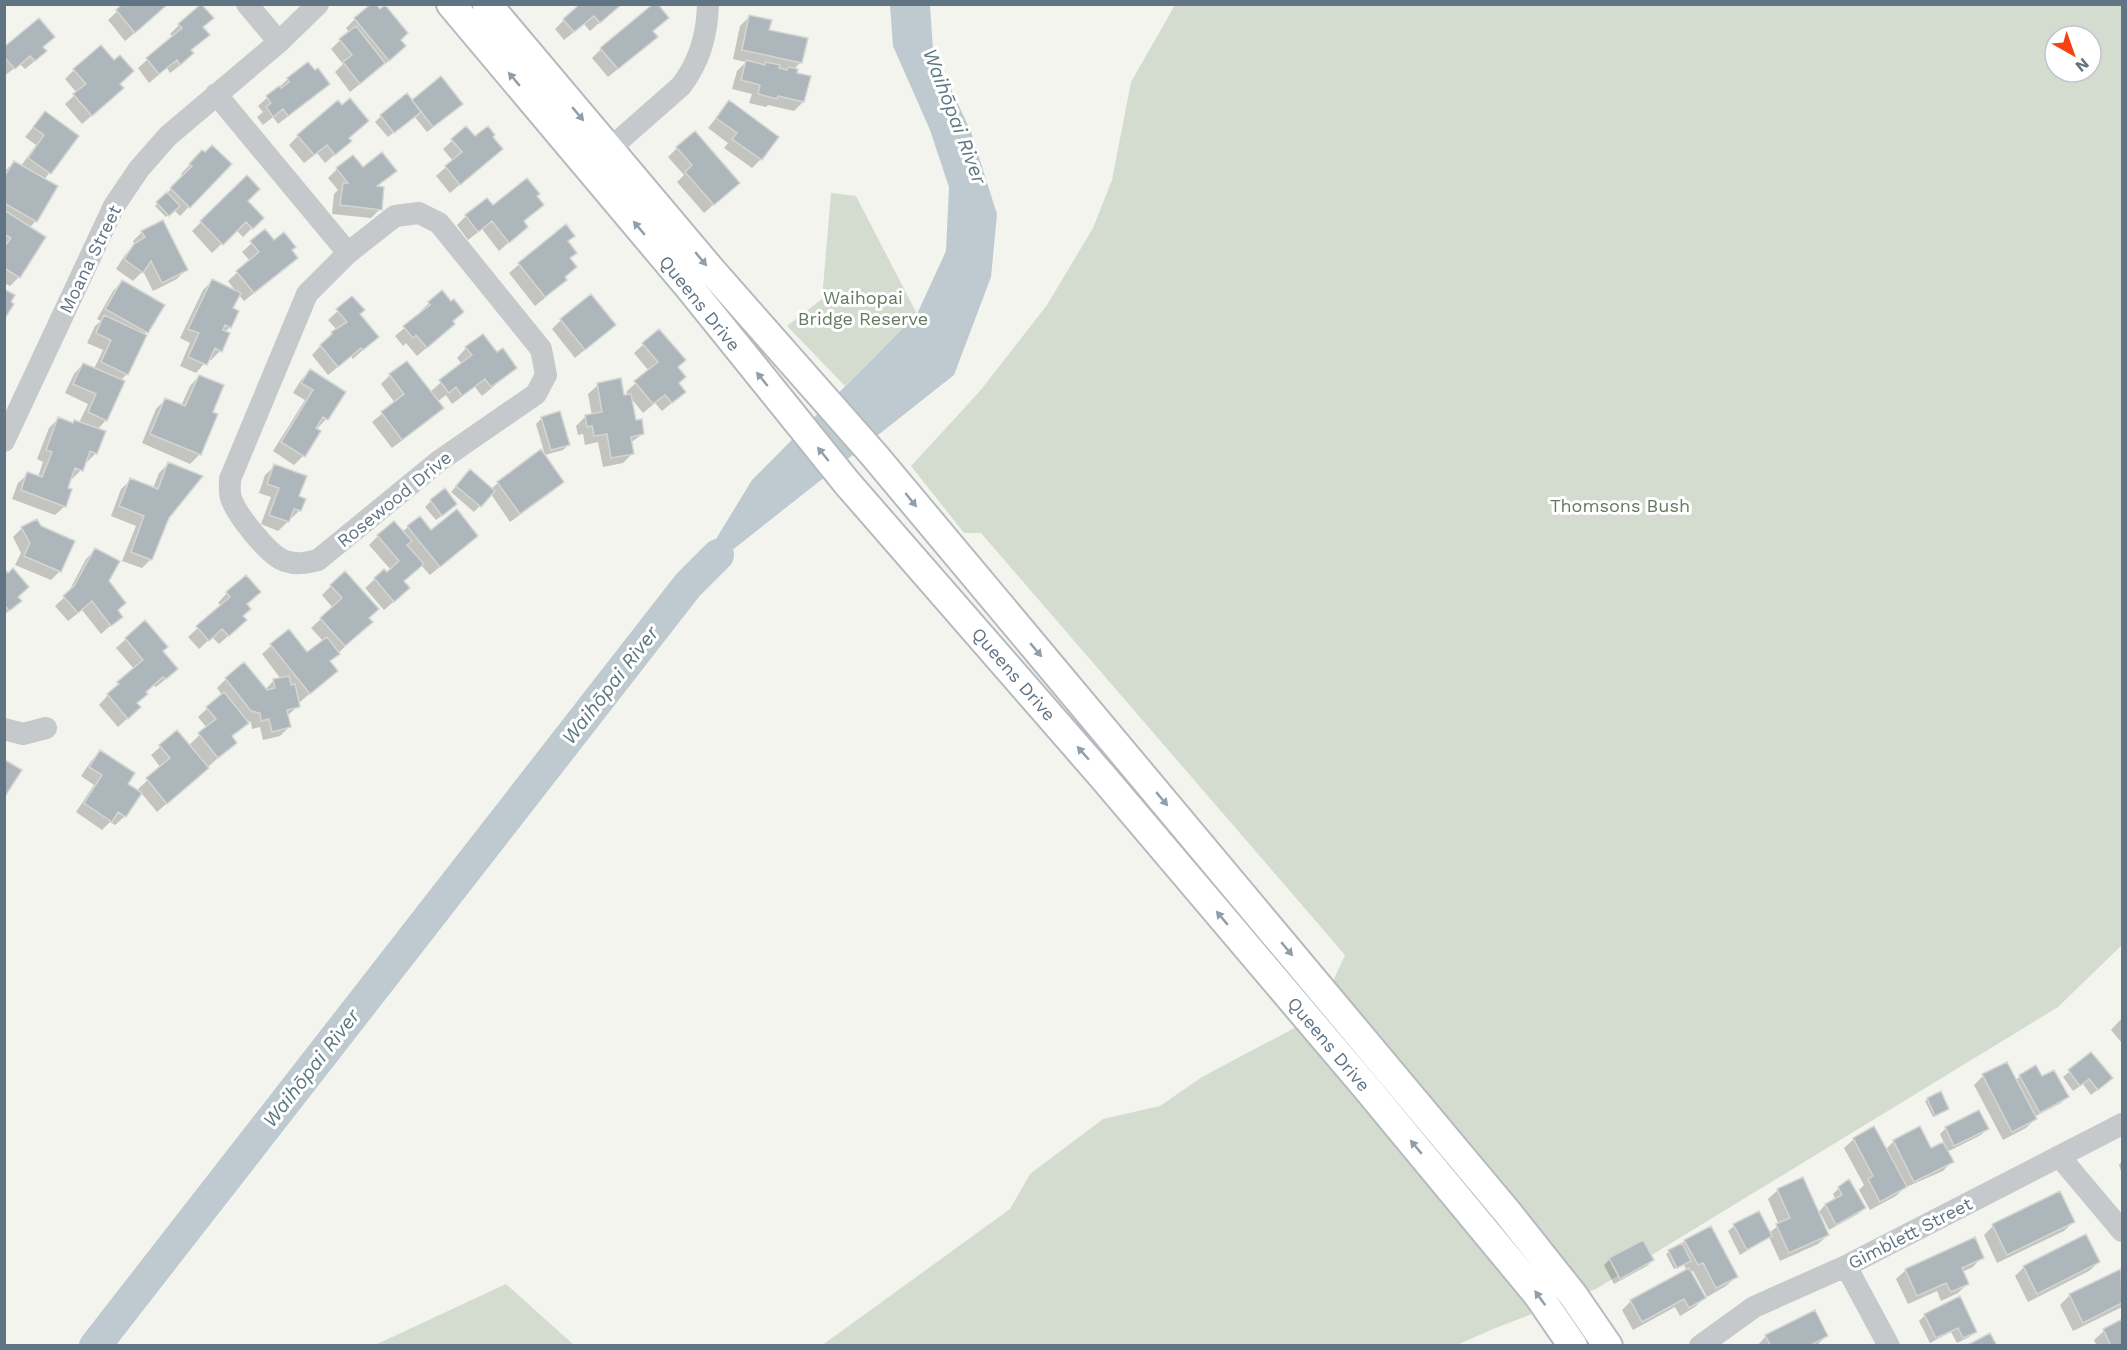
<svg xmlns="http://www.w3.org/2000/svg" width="2127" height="1350" font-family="'Work Sans',sans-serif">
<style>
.green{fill:#d4dcd0;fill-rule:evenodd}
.water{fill:#becacf}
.shadow{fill:#0003}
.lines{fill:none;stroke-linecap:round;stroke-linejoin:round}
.river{stroke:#becacf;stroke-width:32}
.building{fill:#adb6bb;stroke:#d5d5d2;stroke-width:1.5}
.major-casing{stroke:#b6babe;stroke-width:32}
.minor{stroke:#c6c9cc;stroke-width:22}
.major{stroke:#fff;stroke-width:28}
.oneway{fill:#909ea9}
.labels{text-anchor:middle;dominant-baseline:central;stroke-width:6;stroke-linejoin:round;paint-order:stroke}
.street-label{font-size:18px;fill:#607484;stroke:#fff}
.park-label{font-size:18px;fill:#657a5f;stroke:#fff}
.water-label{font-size:20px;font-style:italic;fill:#5b7782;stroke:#fff}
</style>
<rect width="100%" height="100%" fill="#f4f4ef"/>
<path class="green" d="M1175,5h947v940l-64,62 -462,282 -103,40 -36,16 -636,1 189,-137 20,-35 73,-55 57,-13 42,-29 115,-61 28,-61 -364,-422h-17l-53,-67 69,-75 67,-86 46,-77 19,-48 19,-98zM2055,36h36v36h-36z
M831,193l25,3 61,118 -72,72 -58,-60 35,-27z
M506,1284l68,61h-199z"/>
<path class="water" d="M890,5h40l3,45 38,82 26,82 -6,63 -37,98 -266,210 64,-105 165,-166 29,-63 3,-64 -19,-57 -37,-84z"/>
<path class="shadow" d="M125,4h43l-43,37 -17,-21z
M621,4l-31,27 -6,-7 -20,16 -9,-11 9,-9z
M750,16l51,46 -8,8 10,32 -9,9 -26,-6 -2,2 -17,-4 3,-9 -20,-5 5,-18 9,-9 -13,-3 7,-33z
M355,19l44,21 -4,16 -45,36 -15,-20 8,-8 -12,-15 18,-17 -3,-4z
M179,25l23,3 6,7 -18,16 2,2 -9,10 -13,10 -3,-5 -18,15 -11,-15 35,-31 -3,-3z
M652,32l-6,14 -38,31 -16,-19 9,-9z
M42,47l-6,13 -11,9 -5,-5 -16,12v-27z
M74,70l45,14 -6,13 -31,27 -17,-20 12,-11 -12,-14z
M288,79l31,14 -41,31 -5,-7 -10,8 -6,-8 6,-5 -5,-6z
M411,102l44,8 -28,22 -13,-16 -26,21 -13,-15 6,-6z
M729,102l32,57 -9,9 -28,-20 4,-5 -20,-15z
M45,113l32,23 -33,44 -8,41 -7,7 -10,49 -9,9 -6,-3v-111l10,-10 7,4 15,-21 -11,-8z
M466,128l9,10 16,-1 10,12 -51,44 -14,-17 17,-15 -10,-12z
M298,136l50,3 -8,11 -15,13 -8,-10 -13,10 -15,-18z
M677,148l51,44 -24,21 -27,-31 7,-7 -16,-18z
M202,152l28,12 -50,52 -6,-6 -8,7 -11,-11 28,-30 -2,-2z
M337,169l58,2 -20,17 5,21 -9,9 -39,-4 2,-20 4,-4 -10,-12z
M247,177l-1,24 16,17 -19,19 -7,-7 -24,23 -20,-22z
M536,196l6,9 -19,17 3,5 -27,24 -17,-22 -14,11 -11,-15 9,-9z
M565,226l8,10 -6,6 2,17 6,8 -19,22 -21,17 -26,-33z
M265,231l9,11 13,25 -43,34 -6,-7 -7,15 -1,18 -5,5 -5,19 -9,9 -3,-1 -12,14 -16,-7 10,-23 -10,-5 23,-48 9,-9 25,12 -9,-12 22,-20 -8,-9z
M142,232l44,37 -9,10 -24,12 -10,-20 -10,10 -17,-12 9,-14 10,-10 -2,-4z
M122,282l40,23 -18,30 -17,39 -7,7 -14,39 -9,10 -1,23 -9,9h-3l-3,8 -9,9h-2l-4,10 -1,17 -10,9 -43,-16 6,-16 10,-9 10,3 5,-15 -6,-3 12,-31 9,-9 14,5 2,-3 5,2 9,-19 -23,-11 9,-19 9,-10 11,5 9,-19 -16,-7 8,-17 6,-5 -4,-2 16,-28z
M352,298l6,17 19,22 -24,22 -2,-3 -23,19 -16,-20 24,-26 -8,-9z
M429,303l33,9 -18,21 -27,23 -11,-13 -3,3 -8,-10 26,-22 -1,-2z
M561,320l53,5 -39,33 -23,-29z
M644,344l32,24 1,15 -3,18 -12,10 -7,-8 -12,10 -13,-16 5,24 8,13 -13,9 2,11 -9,9 -20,4 -5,-25 -13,3 -2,-11 -5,1 -2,-9 9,-9 7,-1 -4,-22 10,-9 25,12 6,-1 -3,-4 23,-21 -15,-18z
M466,348l31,7 19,13 -34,28 -7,-9 -23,17 -6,-9 -9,7 5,6 -9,9 -41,31 -20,-26 23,-19 -14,-19 9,-9 40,17 32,-28 -5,-6z
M310,371l34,21 -18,27 -10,11 -13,26 -9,9 -21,-14 32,-51 -12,-7 8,-13z
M199,376l12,36 5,3 -16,39 -10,10 -48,-21 14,-34 9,-9 16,6 9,-20z
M542,418l27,26 -6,6 -18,5 -9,-31z
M168,464l-1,53 -16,42 -9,9 -20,-7 14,-35 -25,-10 10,-27 10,-9 22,8 6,-15z
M275,466l22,31 3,13 -22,21 -17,-7 10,-27 -12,-4 6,-18z
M464,477l27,12 7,-6 64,-1 -9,9 -43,31 -19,-28 -17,18 -23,-20z
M431,501l19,9 -14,10 -11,-13z
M408,527l23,5 45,4 -46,39 -9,-10 -18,17 -4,15 -15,13 -19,-22 19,-17 3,3 4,-4 -22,-25 9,-9 24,-4z
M22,528l38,43 -9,9 -36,-15 6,-12 -8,-16z
M95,550l22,61 4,5 -20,18 -19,-24 -14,11 -13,-15 12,-11 19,-36z
M4,571l16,30 -16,14z
M331,586l37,32 -7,13 -32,31 7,9 -36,31 -4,-5 2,9 -11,10 2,11 -9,9 -17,4 -3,-13 -8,2 -1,-7 -6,-2 2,3 -16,14 4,6 -78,69 -19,-23 23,-21 -10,-13 26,-23 11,14 19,-18 -9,-11 24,-22 -5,-7 9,-9 39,11 9,-10 7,-1 -19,-25 26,-23 19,24 16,-14 -12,-13 22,-20 -11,-13z
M227,593l18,12 -9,24 -17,15 -7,-7 -13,12 -11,-12 34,-31 -4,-3z
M145,622l16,30 6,26 -11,9 -3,-2 -9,7 -14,24 -12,11 -19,-22 11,-12 -1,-1 25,-23 -18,-21z
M100,752l26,32 -1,32 -10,9 -5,-3 -8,8 -26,-18 18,-27 -13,-9 10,-15z
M2122,1018v25l-11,-13z
M2091,1054l14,30 -14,11 -8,-11 -10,7 -10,-14z
M1983,1076l32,5 5,-5 21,2 26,19 -6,6 -27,14 1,2 -9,9 -23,12 -29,-55z
M1928,1099l17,12 -12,6 -8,-16z
M1946,1128l41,1 -6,6 -34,17 5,9 -9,10 -39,17 -8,8 -26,14 -11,-20 5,-5 -20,-37 10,-9 31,11 9,-9 36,9 14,-7 -4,-9z
M2122,1161v13l-3,-9z
M1803,1179l15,34 7,-8 11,-5 -3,-6 6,-6 25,20 -6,6 -29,16 -8,-16 -2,1 9,20 -10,9 -38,17 -11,-24 -29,18 -12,-24 6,-5 35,7 10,-8 -11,-26 10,-9z
M2073,1222l-9,9 -67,32 -13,-28 9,-9z
M1685,1241l51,36 -10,9 -19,11 -14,-26 -3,1 14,26 -9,9 -15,9 -5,-9 -42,23 -11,-20 9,-9 56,-30 -3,-6 -10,4 -8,-15z
M1982,1257l-9,10 -11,5 5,12 -9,9 -17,8 -4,-10 -29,13 -12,-25 10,-9z
M1610,1259l43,1 -6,6 -33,18 -10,-19z
M2099,1262l-10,9 -61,31 -13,-26 9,-9z
M2120,1271l2,5v31l-49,24 -13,-26 10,-10z
M1925,1315l50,17 -6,5 -12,6 -6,-11 -21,11 -11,-22z
M2122,1321v25h-25l-3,-6 10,-9z
M1766,1336h60l-10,10h-59z"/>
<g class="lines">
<path class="river" d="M95,1346l593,-761 30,-30"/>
</g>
<path class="building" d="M122,4h46l-33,29 -19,-23z
M201,4l13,14 -11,9 7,8 -19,15 3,3 -14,12 -3,-5 -18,14 -13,-16 36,-30 -4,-4z
M371,4h5l4,5 5,-4 23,28 -7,7 5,6 -17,15 -35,-43z
M580,4h42l-22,19 -6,-7 -20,16 -11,-13z
M653,4h5l11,14 -16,13 5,6 -40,32 -18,-21z
M749,15l23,5 -3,10 39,8 -6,25 -60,-13z
M39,18l16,19 -12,10 4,4 -12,10 -5,-5 -15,13 -11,-12v-10z
M356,26l29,37 -25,21 -17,-22 9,-7 -13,-16z
M101,45l13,15 6,-5 14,16 -14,13 4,4 -32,28 -19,-22 13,-10 -13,-15z
M746,60l19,5 1,-3 14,3 -1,3 8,2 1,-3 10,2 -1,4 14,3 -7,26 -26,-6 -1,3 -19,-5 2,-9 -19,-5z
M308,62l7,8 3,-2 12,16 -42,32 -5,-7 -10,8 -7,-10 5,-4 -5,-7 13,-10 2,2 8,-6 -2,-4z
M441,76l22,28 -30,23 -21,-27z
M407,93l14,19 -27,21 -14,-18z
M350,98l19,23 -20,17 3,3 -17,14 -8,-10 -13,10 -17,-20 41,-35 4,5z
M729,100l50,37 -17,23 -30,-21 5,-6 -21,-15z
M45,111l34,25 -28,38 -23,-16 16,-23 -11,-8z
M466,126l9,10 13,-10 7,9 -2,2 10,12 -43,36 -15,-19 17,-14 -11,-13z
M695,131l45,52 -26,22 -29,-33 7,-7 -16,-18z
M212,145l20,19 -42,44 -20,-20 22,-22 -3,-2 13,-14 3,2z
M382,152l15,19 -20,15 7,1 -2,23 -42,-5 3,-22h5l-12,-15 17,-13 10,12z
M14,161l44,25 -21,36 -33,-19v-26z
M247,175l13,14 -12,12 16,17 -11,11 -7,-7 -23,23 -23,-24z
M527,178l13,16 -3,2 7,9 -20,16 4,6 -19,16 -17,-22 -14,11 -13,-17 22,-17 6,7z
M167,192l13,14 -11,10 -13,-14z
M4,210l42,27 -26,41 -16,-10v-21l7,-9 -7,-4z
M163,220l25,50 -26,13 -11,-22 -8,12 -19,-14 10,-15 11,-7 -4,-6z
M566,224l9,12 -7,5 9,12 -7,5 7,9 -12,10 2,3 -22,17 -27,-34z
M265,229l9,11 10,-8 12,15 -4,3 6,8 -44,35 -18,-22 23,-19 -9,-11z
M212,279l29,14 -8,15 6,3 -8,17 -6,-3 -2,5 7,3 -8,19 -7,-4 -8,17 -19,-8 11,-24 -11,-4z
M122,280l43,25 -17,28 -43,-24z
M4,289l11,6 -4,7 3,2 -10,16z
M442,290l9,11 3,-2 10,13 -11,9 2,3 -28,24 -11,-13 -3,3 -10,-12 27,-21 -2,-3z
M591,294l25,31 -31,25 -25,-31z
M352,296l13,14 -5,4 19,23 -16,13 -2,-2 -23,19 -18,-22 12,-11 -1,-2 16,-10 -11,-13z
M104,315l43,20 -19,40 -27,-13 10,-22 -15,-7z
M659,329l27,31 -8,7 8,10 -7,6 7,9 -14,11 -7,-8 -12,9 -19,-23 24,-19 -16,-19z
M483,334l14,18 6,-4 14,20 -26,19 -6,-8 -23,17 -6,-9 -7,6 -10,-13 33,-25 -7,-8z
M407,361l37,47 -42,32 -21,-28 23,-18 -15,-20z
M83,363l42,18 -18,40 -19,-9 8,-18 -23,-10z
M310,369l36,23 -18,28 -5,-3 -7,11 5,3 -16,26 -24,-15 32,-52 -12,-7z
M199,375l25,10 -11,27 5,2 -17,41 -51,-21 15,-36 20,8z
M621,378l3,17 7,-1 5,26 6,-1 2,15 -13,3 3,17 -23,4 -4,-24 -13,2 -2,-10 -5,1 -2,-12 17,-3 -5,-29z
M560,411l10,34 -19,5 -10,-33z
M58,417l15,6 1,-3 32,11 -9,23 -7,-3 -7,20 -8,-3 -7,20 4,1 -6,18 -45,-17 6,-18 15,5 10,-25 -6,-2z
M541,449l23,33 -44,32 -23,-32z
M168,462l35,14 -34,42 -17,42 -21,-8 13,-36 -25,-10 11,-28 28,11z
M274,464l33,12 -8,20 7,3 -5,12 -7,-2 -5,13 -20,-7 10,-27 -12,-4z
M470,469l25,22 -14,16 -25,-21z
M445,488l12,16 -15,12 -12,-16z
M457,509l21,27 -38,31 -33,-41 13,-10 11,14z
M37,519l4,7 34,15 -14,31 -37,-16 6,-13 -9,-16z
M394,521l18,20 -5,4 17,19 -20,17 6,7 -16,14 -20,-24 10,-9 3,3 12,-11 -22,-26z
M95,548l25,13 -11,20 17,22 -8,7 5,7 -12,9 -19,-25 -14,12 -15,-17 11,-10z
M13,568l16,19 -11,10 4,4 -13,10 -3,-4 -2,2v-40l4,4z
M345,571l34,38 -10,9 4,4 -28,24 -25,-28 22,-20 -12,-13z
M246,575l15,17 -14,12 4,5 -8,7 4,4 -18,16 -7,-7 -13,12 -13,-15 34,-29 -4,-5z
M145,620l23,27 -5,4 15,18 -12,10 -3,-2 -17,15 2,2 -11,9 4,4 -13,12 -21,-25 12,-10 -2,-2 26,-22 -18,-22z
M289,629l18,23 20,-15 13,17 -10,7 8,10 -28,23 -40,-50z
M244,662l23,28 8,-2 -2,-9 16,-3 2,9 4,-1 5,23 -13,3 4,17 -19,5 -3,-13 -8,2 -1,-8 -9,-2 -26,-33z
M224,692l25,31 -17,13 5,7 -19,15 -20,-25 18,-14 -10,-12z
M177,730l32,38 -42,36 -21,-26 24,-20 -11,-13z
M100,750l35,23 -7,11 14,9 -16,24 -8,-5 -6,10 -28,-19 18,-28 -13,-8z
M5,760l17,10 -18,28v-37z
M2091,1052l22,26 -15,12 -9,-11 -9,7 -12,-16z
M2007,1062l30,57 -25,13 -30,-58z
M2036,1065l6,11 12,-6 15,27 -29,16 -21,-38z
M1941,1091l8,18 -14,7 -8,-18z
M1979,1110l10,19 -35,17 -9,-19z
M1874,1126l33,61 -27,15 -12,-23 5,-3 -20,-38z
M1920,1126l11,22 12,-6 11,20 -40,20 -21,-42z
M1803,1177l26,58 -40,18 -13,-29 14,-6 -13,-29z
M1849,1179l17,29 -30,17 -11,-21 17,-9 -4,-8z
M2060,1191l15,31 -68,33 -15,-31z
M1759,1211l13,25 -25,14 -14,-26z
M1711,1226l27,51 -22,11 -13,-25 -5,2 -14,-25z
M2086,1234l14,28 -63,32 -14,-28z
M1975,1237l9,21 -22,10 7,16 -18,8 -5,-9 -29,13 -12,-27z
M1643,1240l11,20 -34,19 -11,-21z
M1682,1243l9,18 -14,7 -9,-18z
M1689,1268l17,30 -17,10 -5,-9 -42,23 -12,-22z
M2121,1269l1,34 -39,20 -14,-29z
M1960,1296l17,36 -14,6 -5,-10 -22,10 -12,-24z
M1815,1310l13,26 -19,10h-38l-6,-11z
M2122,1319v27h-11l-8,-17z
M1990,1333l7,13h-31z"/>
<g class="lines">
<g class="major-casing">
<path id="major" d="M451,4l238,283 158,196 256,294 262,309 173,209 35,51
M487,4l224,266 163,185 634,758 65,82 35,51"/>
</g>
<path class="minor" d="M247,4l32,38
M216,94l132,159
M597,160l84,-74c19,-25 26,-51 27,-82
M419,213l20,10 102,126 5,26 -10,19 -97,67 -121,99c-12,3 -21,5 -33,1 -16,-5 -49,-47 -54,-63 -2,-6 -1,-13 -1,-19l77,-185 41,-41 47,-37z
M4,441l110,-235 25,-37 29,-33 111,-94 39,-38
M4,729l19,5 23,-6
M2059,1156l63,75
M1846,1266l43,80
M1700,1346l54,-39 92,-41 276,-142"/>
<use href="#major" class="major"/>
</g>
<defs><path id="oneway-solid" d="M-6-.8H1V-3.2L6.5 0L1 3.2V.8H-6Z" transform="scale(1.5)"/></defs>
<g class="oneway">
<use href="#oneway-solid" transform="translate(514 79) rotate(-130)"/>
<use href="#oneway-solid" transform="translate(578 114) rotate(50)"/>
<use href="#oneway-solid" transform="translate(639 228) rotate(-130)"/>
<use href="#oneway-solid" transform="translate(701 259) rotate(50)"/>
<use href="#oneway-solid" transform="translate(762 379) rotate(-129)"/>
<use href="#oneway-solid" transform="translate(823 454) rotate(-129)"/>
<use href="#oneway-solid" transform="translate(911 500) rotate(51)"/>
<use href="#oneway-solid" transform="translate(1036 650) rotate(50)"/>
<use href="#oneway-solid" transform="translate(1083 753) rotate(-131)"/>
<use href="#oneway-solid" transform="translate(1162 799) rotate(50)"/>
<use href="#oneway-solid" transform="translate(1222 918) rotate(-130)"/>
<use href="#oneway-solid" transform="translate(1287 949) rotate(50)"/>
<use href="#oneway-solid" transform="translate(1416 1147) rotate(-130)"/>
<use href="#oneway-solid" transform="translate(1540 1298) rotate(-126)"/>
</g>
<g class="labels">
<g class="street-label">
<text transform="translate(90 259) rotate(-64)">Moana Street</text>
<text transform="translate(700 303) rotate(51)">Queens Drive</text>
<text transform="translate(394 499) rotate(-39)">Rosewood Drive</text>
<text transform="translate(1014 674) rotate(49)">Queens Drive</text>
<text transform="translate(1329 1044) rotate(50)">Queens Drive</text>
<text transform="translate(1910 1233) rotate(-27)">Gimblett Street</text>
</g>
<g class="park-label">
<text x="863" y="297">Waihopai<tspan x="863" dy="21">Bridge Reserve</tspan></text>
<text x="1620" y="505">Thomsons Bush</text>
</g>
<g class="water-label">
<text transform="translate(955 116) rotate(69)">Waihōpai River</text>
<text transform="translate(610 685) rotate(-52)">Waihōpai River</text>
<text transform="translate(311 1068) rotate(-52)">Waihōpai River</text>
</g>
</g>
<rect width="2127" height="1350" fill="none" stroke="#607484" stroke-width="12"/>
<g transform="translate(2073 54) rotate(140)"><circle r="28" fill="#ffffff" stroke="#bfc7ce" stroke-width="1.5"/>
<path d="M0-4.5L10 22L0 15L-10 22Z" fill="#f5420e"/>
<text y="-9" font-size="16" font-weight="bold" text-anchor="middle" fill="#607484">N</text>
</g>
</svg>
